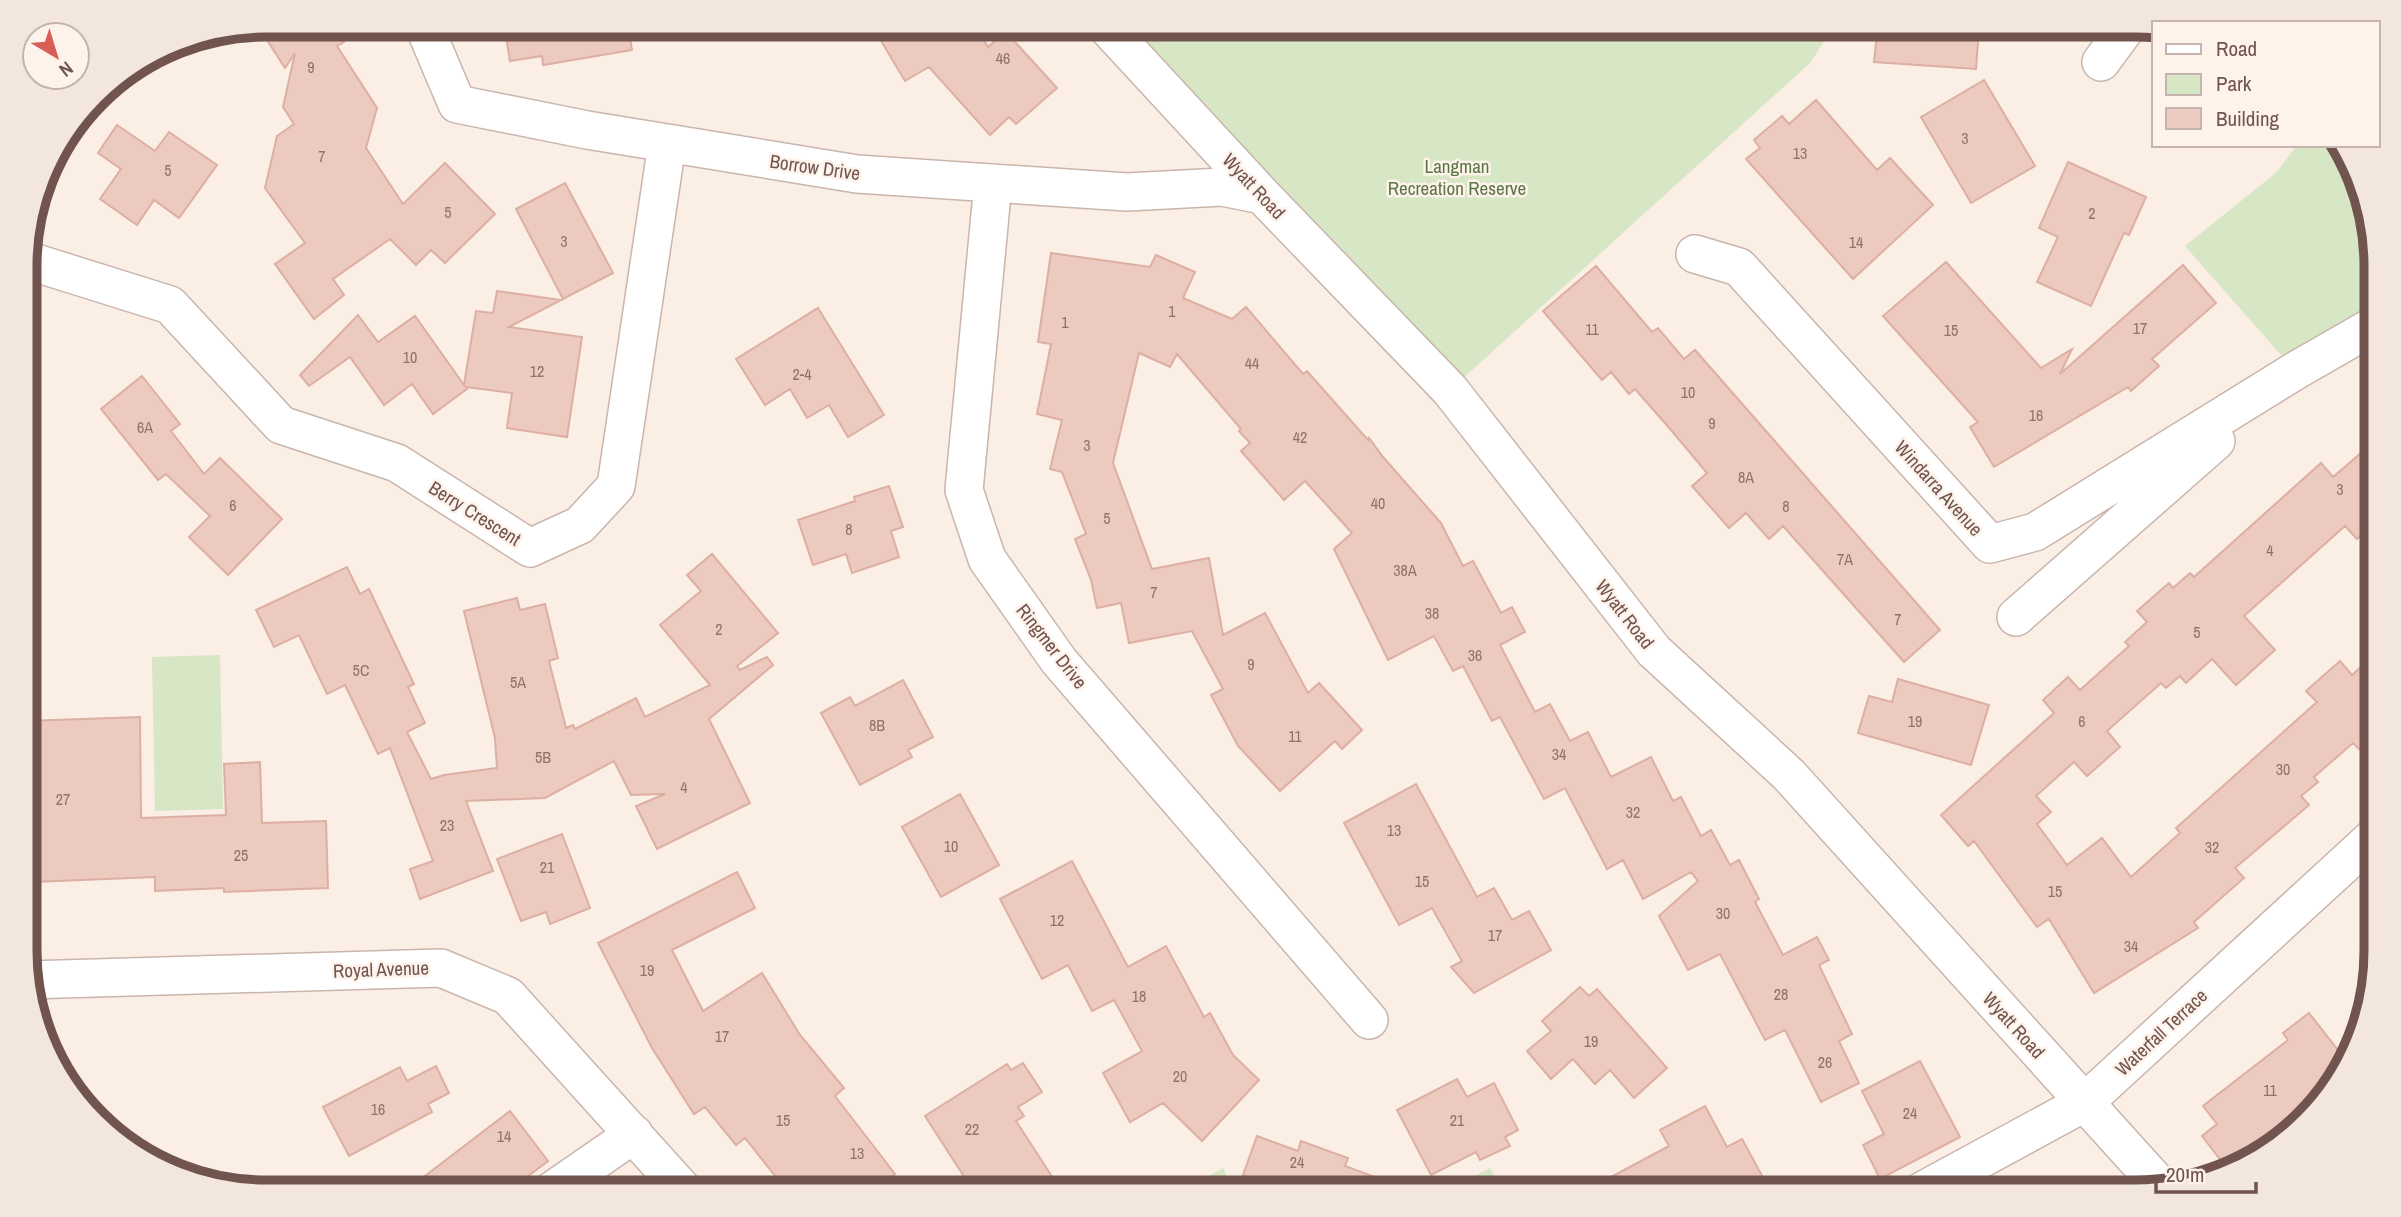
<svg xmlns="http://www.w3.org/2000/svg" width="2401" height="1217" font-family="'Archivo Narrow',sans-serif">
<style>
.green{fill:#d7e6c5}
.building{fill:#eccabf;stroke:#ddafa2;stroke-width:2}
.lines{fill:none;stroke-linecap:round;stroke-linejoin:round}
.minor-casing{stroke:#cab5ac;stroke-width:40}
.minor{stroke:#fff;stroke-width:37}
.labels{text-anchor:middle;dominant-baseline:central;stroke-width:5;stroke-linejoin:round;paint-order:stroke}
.number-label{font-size:16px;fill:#8f726a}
.park-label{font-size:19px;fill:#5b7546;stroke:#fdf3eb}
.street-label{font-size:19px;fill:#70544d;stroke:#fdf3eb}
.rim{fill:none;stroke:#70544d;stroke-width:9}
</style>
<rect width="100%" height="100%" fill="#faeee5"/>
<path class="green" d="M1104,25h730l-23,37 -361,328z
M2297,145h44l33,89 1,91 -80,46 -110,-125 92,-74z
M220,655l3,154 -68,2 -3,-154z
M1223,1168l12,24h-56z
M1490,1168l13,24h-58z"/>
<path class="building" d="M265,24h68l11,18 -7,4 40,62 -11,40 37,56 42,-41 50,51 -50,49 -14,-13 -15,15 -26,-26 -57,40 11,16 -30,24 -39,-55 30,-21 -40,-55 12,-52 17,-12 -11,-17 12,-54 -10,15 -27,-42z
M504,24h124l4,26 -89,15 -1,-9 -32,5z
M871,24h103l14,23 18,-15 51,56 -41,36 -7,-7 -19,18 -61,-68 -24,14z
M1878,24h59l42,4 -3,41 -102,-7z
M1984,80l51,86 -64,37 -50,-86z
M1816,100l61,70 13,-12 43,47 -80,74 -107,-120 14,-11 -6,-8 28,-24 7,8z
M117,125l38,26 14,-19 48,33 -38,53 -25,-18 -17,25 -37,-26 21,-30 -23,-16z
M2068,162l78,35 -17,38 -5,-2 -33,73 -54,-24 21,-45 -19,-9z
M565,183l48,90 -50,26 -47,-90z
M1051,253l99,14 6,-12 39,17 -12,26 49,21 14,-12 57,67 4,-3 61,69 1,-2 14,19 58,66 22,43 10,-5 28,52 11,-6 13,25 -25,13 35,67 15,-8 20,37 18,-9 23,45 40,-20 22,44 8,-4 20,39 10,-6 19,35 9,-5 20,39 -4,3 28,53 34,-18 12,23 -10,5 33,69 -13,7 20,42 -38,19 -36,-72 -20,10 -45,-86 -32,16 -29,-54 39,-35 -7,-9 -48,27 -20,-39 -16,9 -42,-81 -21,11 -44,-82 -8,4 -29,-55 -10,5 -19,-35 -46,24 -54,-111 18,-16 -47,-52 -21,19 -43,-49 9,-8 -11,-12 2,-2 -64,-75 -7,13 -31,-14 -26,110 39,106 57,-11 14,77 42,-22 43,80 11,-10 43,47 -20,19 -7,-8 -55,50 -42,-45 -27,-51 12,-6 -31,-58 -63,12 -8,-40 -24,5 -6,-28 -16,-41 11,-5 -24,-62 -12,-3 12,-49 -25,-6 14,-70 -13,-2z
M1946,262l95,106 31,-19 -12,25 123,-109 33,38 -64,56 7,7 -28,25 -3,-4 -134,80 -24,-40 8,-5 -95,-106z
M1596,266l56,66 6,-4 26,31 11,-9 245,280 -36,32 -121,-136 -14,13 -23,-26 -17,15 -37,-42 15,-13 -36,-43 -36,-41 -6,5 -18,-22 -9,8 -59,-69z
M497,291l64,9 -52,27 73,10 -15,100 -60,-9 5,-35 -46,-6 1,2 -34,25 -21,-30 -28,21 -34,-48 -41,29 -9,-11 58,-60 20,27 37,-26 49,69 12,-74 17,2z
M818,308l66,107 -36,22 -19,-32 -22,13 -17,-29 -25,16 -29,-46z
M142,376l38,48 -9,7 33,43 16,-16 62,61 -54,56 -39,-38 21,-21 -44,-42 -8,6 -57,-71z
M2375,441v81l-18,17 -12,-13 -101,90 31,34 -39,35 -24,-26 -26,24 -6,-7 -14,12 -5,-5 -54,48 13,16 -33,29 -13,-14 -38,34 15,16 -14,12 30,41 35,-27 29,39 49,-44 -4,-5 141,-126 -11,-11 34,-30 12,14 24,-21v84l-15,13 -8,-8 -39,34 4,5 -17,14 8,9 -74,63 9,10 -50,44 4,6 -104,65 -45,-74 -12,8 -63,-86 -6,5 -27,-31 113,-102 -11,-13 25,-23 12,13 49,-44 -4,-4 22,-20 -10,-11 32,-28 4,5 17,-15 4,4 127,-114 12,14z
M889,486l14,41 -12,4 8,26 -47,16 -6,-19 -33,11 -15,-45 57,-19 -1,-4z
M712,554l66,79 -41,33 3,4 27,-13 6,8 -64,54 41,84 -93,46 -21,-43 29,-12 -34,1 -17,-34 -69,37 -79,3 27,70 -73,28 -10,-30 23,-8 -43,-113 -12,6 -33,-69 -18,9 -28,-59 -25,12 -18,-37 91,-43 13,27 9,-5 45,95 -6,3 17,36 -18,9 24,47 13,-4 53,-7 -2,-30 -31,-127 53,-13 3,12 25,-6 13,54 -9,3 17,67 7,-3 2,4 61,-31 9,19 65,-32 -50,-60 41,-34 -14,-16z
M1898,679l91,26 -18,60 -113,-32 11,-37 23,6z
M903,680l30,57 -25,13 4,7 -52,28 -39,-72 29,-16 5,9z
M140,717l1,101 85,-3 -2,-51 36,-2 2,61 64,-2 2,67 -104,4v-4l-69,3v-14l-122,5 -4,-117h-3v-44z
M1416,784l61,113 17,-9 18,32 17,-9 22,39 -77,43 -23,-26 11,-6 -30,-53 -33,17 -55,-102z
M960,794l39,71 -58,32 -39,-70z
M562,834l28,74 -40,16 -4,-12 -25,9 -24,-62z
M1072,861l56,106 38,-21 38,71 6,-4 23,42 26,25 -57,61 -39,-38 -33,19 -27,-49 39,-22 -28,-51 -22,11 -24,-46 -26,14 -42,-80z
M737,872l18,36 -83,42 31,61 59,-38 38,62 44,53 -9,8 60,78 -23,18h-84l-43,-54 -9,7 -31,-38 -11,7 -42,-66 -54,-105z
M1580,987l9,9 8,-7 70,79 -33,30 -24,-28 -15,14 -22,-25 -22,20 -24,-28 24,-20 -9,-10z
M2309,1013l39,50 -61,69 -6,-7 -55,42 -24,-31 15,-12 -14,-18 85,-66 -5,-7z
M1920,1061l40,76 -80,42 -17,-34 21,-11 -22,-43z
M1023,1063l19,29 -24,15 6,9 -8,5 46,71h-88l-49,-76 82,-52 4,6z
M436,1066l13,27 -21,11 4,8 -83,44 -26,-49 77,-40 7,14z
M1457,1079l10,18 27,-14 24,47 -13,7 5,9 -30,14 -4,-8 -45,23 -34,-65z
M1705,1106l22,41 15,-8 29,53h-188l86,-46 -9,-16z
M510,1111l38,50 -41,31h-103z
M1257,1136l41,15 3,-10 47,17 -3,8 62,23 -1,3h-117l-46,-17z"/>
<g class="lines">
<g class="minor-casing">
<path id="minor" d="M423,24l34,80 130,26 270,44 270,18 95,-5 40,8
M1104,24l158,171 188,195 204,261 135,124 373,413
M2101,62l28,-38
M993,183l-29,307 23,69 72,102 310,359
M1695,254l44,13 251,277 45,-12 260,-161 80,-46
M36,263l134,42 111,120 116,38 133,85 50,-23 36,-39 51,-342
M2016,617l200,-176
M27,980l414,-12 67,28 177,196
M550,1192l84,-58
M1920,1192l164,-89 292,-268"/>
</g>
<use href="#minor" class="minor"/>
</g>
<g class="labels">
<g class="number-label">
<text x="1003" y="58">46</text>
<text x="311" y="67">9</text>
<text x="1965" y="138">3</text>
<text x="1800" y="153">13</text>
<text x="322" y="156">7</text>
<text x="168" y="170">5</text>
<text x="448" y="212">5</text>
<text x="2092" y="213">2</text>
<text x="564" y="241">3</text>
<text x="1856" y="242">14</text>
<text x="1172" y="311">1</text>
<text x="1065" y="322">1</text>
<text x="2140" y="328">17</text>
<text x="1592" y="329">11</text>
<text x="1951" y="330">15</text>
<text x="410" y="357">10</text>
<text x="1252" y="363">44</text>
<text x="537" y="371">12</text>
<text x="802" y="374">2-4</text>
<text x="1688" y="392">10</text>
<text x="2036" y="415">16</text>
<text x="1712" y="423">9</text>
<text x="145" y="427">6A</text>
<text x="1300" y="437">42</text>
<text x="1087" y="445">3</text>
<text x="1746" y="477">8A</text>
<text x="2340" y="489">3</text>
<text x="1378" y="503">40</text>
<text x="233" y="505">6</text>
<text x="1786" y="506">8</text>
<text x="1107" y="518">5</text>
<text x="849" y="529">8</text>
<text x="2270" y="550">4</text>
<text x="1845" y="559">7A</text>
<text x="1405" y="570">38A</text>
<text x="1154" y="592">7</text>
<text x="1432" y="613">38</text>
<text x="1898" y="619">7</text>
<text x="719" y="629">2</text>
<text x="2197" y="632">5</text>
<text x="1475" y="655">36</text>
<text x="1251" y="664">9</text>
<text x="361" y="670">5C</text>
<text x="518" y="682">5A</text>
<text x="1915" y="721">19</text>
<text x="2082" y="721">6</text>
<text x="877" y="725">8B</text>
<text x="1295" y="736">11</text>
<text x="1559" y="754">34</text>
<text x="543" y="757">5B</text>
<text x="2283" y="769">30</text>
<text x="684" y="787">4</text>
<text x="63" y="799">27</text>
<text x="1633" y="812">32</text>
<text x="447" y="825">23</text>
<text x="1394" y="830">13</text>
<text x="951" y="846">10</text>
<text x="2212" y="847">32</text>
<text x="241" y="855">25</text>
<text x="547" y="867">21</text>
<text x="1422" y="881">15</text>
<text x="2055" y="891">15</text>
<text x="1723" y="913">30</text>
<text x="1057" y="920">12</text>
<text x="1495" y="935">17</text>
<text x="2131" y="946">34</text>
<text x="647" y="970">19</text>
<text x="1781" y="994">28</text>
<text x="1139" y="996">18</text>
<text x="722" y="1036">17</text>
<text x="1591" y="1041">19</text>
<text x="1825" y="1062">26</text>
<text x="1180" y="1076">20</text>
<text x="2270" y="1090">11</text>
<text x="378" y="1109">16</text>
<text x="1910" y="1113">24</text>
<text x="783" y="1120">15</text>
<text x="1457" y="1120">21</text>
<text x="972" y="1129">22</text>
<text x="504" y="1136">14</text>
<text x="857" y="1153">13</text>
<text x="1297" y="1162">24</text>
</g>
<g class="park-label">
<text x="1457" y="166">Langman<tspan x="1457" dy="22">Recreation Reserve</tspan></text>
</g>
<g class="street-label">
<text transform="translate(815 167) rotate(8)">Borrow Drive</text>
<text transform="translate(1254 186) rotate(47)">Wyatt Road</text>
<text transform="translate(1939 488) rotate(48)">Windarra Avenue</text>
<text transform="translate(475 513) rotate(32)">Berry Crescent</text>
<text transform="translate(1625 614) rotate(52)">Wyatt Road</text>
<text transform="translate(1052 646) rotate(52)">Ringmer Drive</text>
<text transform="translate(381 969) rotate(-2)">Royal Avenue</text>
<text transform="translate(2014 1025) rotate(48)">Wyatt Road</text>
<text transform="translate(2161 1032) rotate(-43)">Waterfall Terrace</text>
</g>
</g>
<path d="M0 0H2401V1217H0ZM266 37H2135A229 229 0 0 1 2364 266V951A229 229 0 0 1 2135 1180H266A229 229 0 0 1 37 951V266A229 229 0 0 1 266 37Z" fill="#f2e6de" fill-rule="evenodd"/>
<path class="rim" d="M266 37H2135A229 229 0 0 1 2364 266V951A229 229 0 0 1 2135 1180H266A229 229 0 0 1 37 951V266A229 229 0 0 1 266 37Z"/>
<rect x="2152" y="21" width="228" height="126" fill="#fdf3eb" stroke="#c5b3ac" stroke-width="2"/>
<rect x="2166" y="44" width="35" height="10" fill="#ffffff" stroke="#c5b3ac" stroke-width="2"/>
<text x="2216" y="56" font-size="21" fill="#70544d">Road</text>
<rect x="2166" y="74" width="35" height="21" fill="#d7e6c5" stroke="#c5b3ac" stroke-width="2"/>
<text x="2216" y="91" font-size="21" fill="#70544d">Park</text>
<rect x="2166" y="108" width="35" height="21" fill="#eccabf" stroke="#c5b3ac" stroke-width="2"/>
<text x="2216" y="126" font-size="21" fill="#70544d">Building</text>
<g transform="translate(56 56) rotate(142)"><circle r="33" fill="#fdf3eb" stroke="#c5b3ac" stroke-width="2"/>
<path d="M0-5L12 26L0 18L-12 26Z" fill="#d85f56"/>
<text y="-10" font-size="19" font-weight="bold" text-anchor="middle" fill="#70544d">N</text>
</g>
<path d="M2156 1182v10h100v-10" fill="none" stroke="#70544d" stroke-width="3.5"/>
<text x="2166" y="1182" font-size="21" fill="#70544d" stroke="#fdf3eb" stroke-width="5" paint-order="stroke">20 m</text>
</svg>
